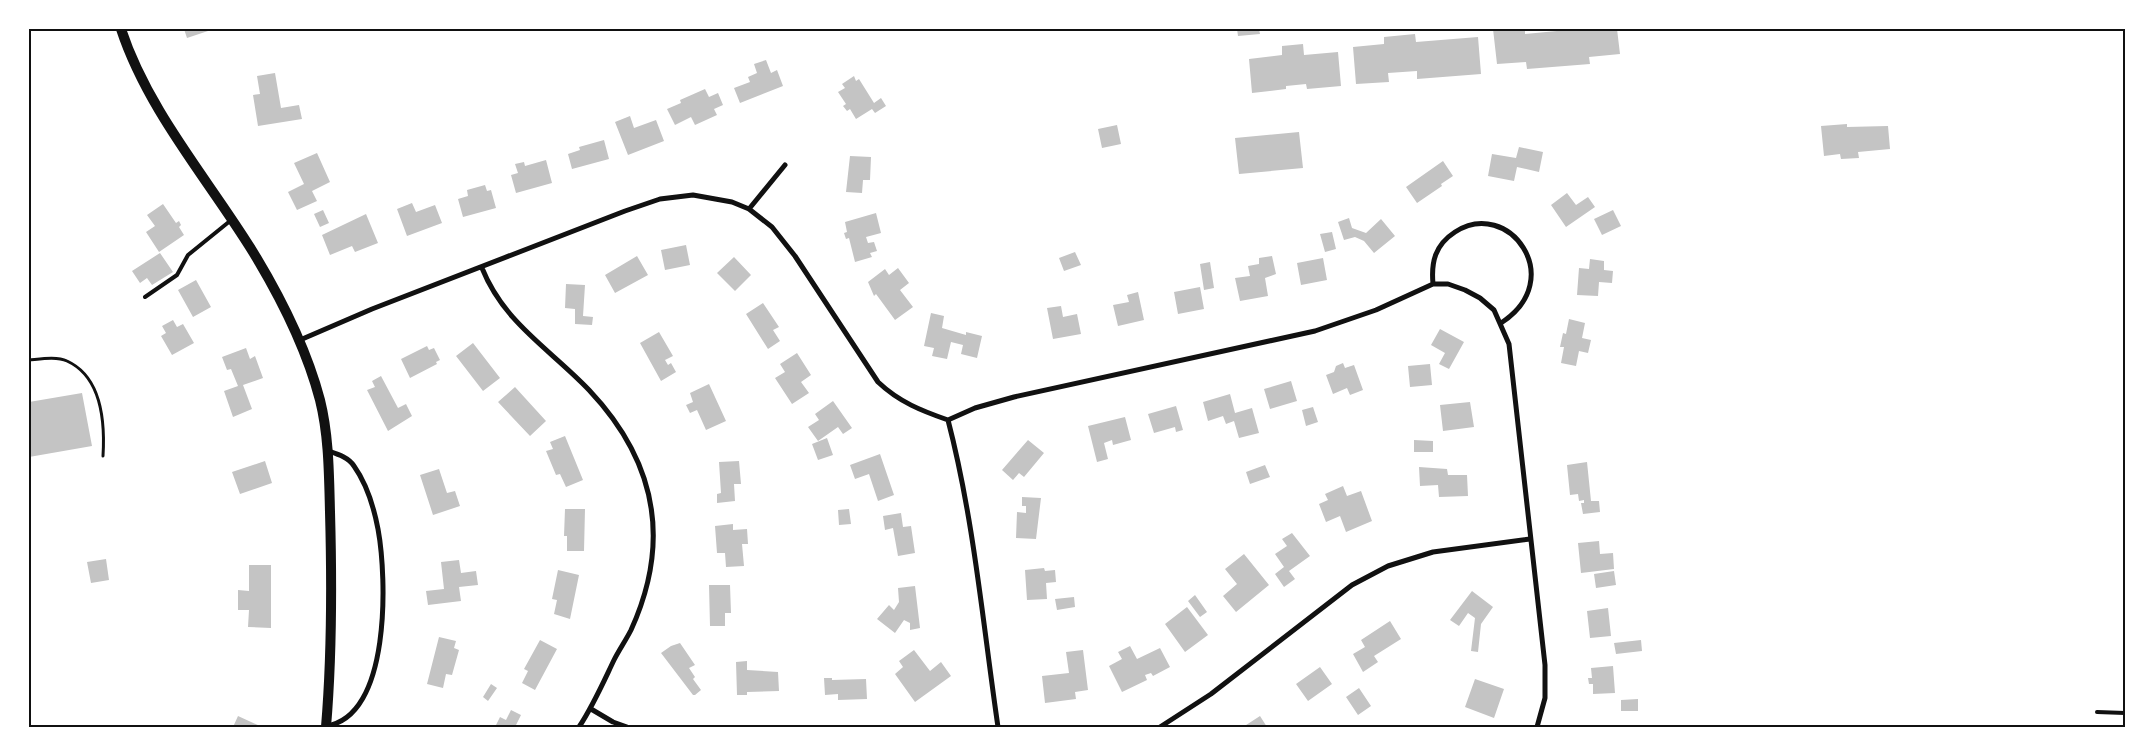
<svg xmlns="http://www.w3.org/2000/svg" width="2154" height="756" font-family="'Libre Baskerville',serif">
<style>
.building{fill:#c4c4c4}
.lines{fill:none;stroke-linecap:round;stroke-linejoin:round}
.path{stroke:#111;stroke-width:3}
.service{stroke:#111;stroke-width:4}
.minor{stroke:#111;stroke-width:5}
.secondary{stroke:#111;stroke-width:10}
.neatline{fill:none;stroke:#111;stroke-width:2}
</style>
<rect width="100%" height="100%" fill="#fff"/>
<path class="building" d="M184,29h30l-27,9z
M1237,29h22l1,5 -22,2z
M1493,29h32v5l53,-5h39l3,25 -31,3 1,7 -63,5 -1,-7 -29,2z
M1415,34l1,8 62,-5 3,37 -64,5v-8l-29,2 1,9 -33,2 -3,-37 31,-3v-7z
M1303,44l1,11 34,-3 3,34 -34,3 -1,-5 -20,2v3l-34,4 -3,-34 33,-4v-9z
M766,60l5,13 6,-3 6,16 -43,17 -6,-15 16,-6 -2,-5 9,-4 -3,-9z
M275,73l6,35 18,-3 3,14 -44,7 -5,-31 7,-1 -3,-18z
M854,76l2,5 3,-2 15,24 7,-5 5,8 -11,7 -3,-4 -16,10 -6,-10 -3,2 -4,-5 3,-2 -8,-12 7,-4 -3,-4z
M705,89l4,8 9,-4 5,12 -9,4 3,6 -22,10 -4,-8 -16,8 -8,-16 14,-6 -1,-3z
M630,116l4,12 22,-8 8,21 -36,14 -13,-33z
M1847,124v3l41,-1 2,23 -32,3 1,6 -18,1 -1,-5 -16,2 -3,-30z
M1117,125l4,19 -19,4 -4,-19z
M1299,132l4,36 -64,6 -4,-36z
M604,140l5,19 -37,10 -4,-15 12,-4 -1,-3z
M1519,147l24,5 -4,20 -22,-5 -3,14 -26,-5 4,-22 24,4z
M317,153l13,29 -18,9 5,10 -20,9 -9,-18 16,-8 -10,-21z
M850,156l21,1 -1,23h-7l-1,13 -16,-1z
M546,160l6,23 -36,10 -5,-18 7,-2 -3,-9 9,-2 1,4z
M1443,161l10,15 -12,8 1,2 -25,17 -11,-16z
M485,185l2,6 4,-1 5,18 -33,9 -5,-18 10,-3 -1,-6z
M1567,193l9,12 12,-8 7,10 -29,20 -15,-22z
M412,203l4,9 19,-7 7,18 -35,13 -10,-27z
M163,204l13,19 3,-2 2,4 -2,2 5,8 -25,17 -13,-20 9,-6 -8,-11z
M323,210l6,13 -9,4 -6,-13z
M1613,210l8,16 -19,9 -8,-16z
M876,213l5,20 -15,4 2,6 6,-1 3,9 -7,2 2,4 -17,5 -6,-24 -3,1 -2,-6 3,-1 -2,-10z
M366,214l12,29 -23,9 -3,-6 -22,9 -8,-20z
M1349,218l3,10 14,5 15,-14 14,17 -21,17 -10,-12 -9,-4 -11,3 -6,-18z
M1332,232l4,17 -11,3 -5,-18z
M686,245l4,20 -25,5 -4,-20z
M1075,252l6,13 -17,6 -5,-13z
M160,253l13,19 -21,13 -5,-7 -7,5 -8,-12z
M637,256l11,19 -33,18 -10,-18z
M1272,256l4,18 -11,4 3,18 -28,5 -5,-23 15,-2 -2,-10 11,-2v-6z
M734,257l17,18 -16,16 -18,-18z
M1323,258l4,22 -26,5 -4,-22z
M1590,259l14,2v9l9,1 -1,12 -13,-1 -1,14 -21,-1 2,-27 10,1z
M1210,262l4,26 -10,2 -4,-26z
M898,268l11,15 -9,7 13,17 -18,13 -19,-26 -2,2 -6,-14 17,-13 4,6z
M196,280l15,27 -18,10 -15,-27z
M566,284l19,1 -2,31 10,1 -1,8 -17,-1v-15l-10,-1z
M1200,287l4,22 -26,5 -4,-22z
M1138,292l6,28 -26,6 -5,-21 16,-3 -2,-7z
M763,303l16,24 -6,3 7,11 -12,8 -22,-35z
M1061,306l2,11 14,-3 4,20 -28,5 -6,-31z
M931,313l13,3 -2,12 24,7v-3l16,4 -5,22 -16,-4 2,-9 -12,-3 -4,17 -15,-3 2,-8 -10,-2z
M1569,319l16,4 -3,15 9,2 -3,13 -9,-2 -3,15 -15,-3 3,-16h-4l3,-14 3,1z
M173,320l4,7 6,-3 11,19 -22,12 -11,-19 5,-3 -4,-7z
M1440,329l24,13 -15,27 -10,-5 6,-11 -14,-8z
M659,332l14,24 -8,4 3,5 3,-2 5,9 -15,9 -21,-38z
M473,343l27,35 -17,13 -27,-35z
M427,346l2,4 5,-2 6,12 -4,2 1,2 -27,14 -9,-19z
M246,348l4,11 5,-3 8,22 -20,7 9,24 -19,8 -9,-26 14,-5 -7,-17 -4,1 -5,-13z
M797,353l14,22 -10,7 8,11 -17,11 -17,-26 10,-6 -5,-8z
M1343,363l2,5 9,-3 9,25 -13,5 -3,-7 -14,6 -7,-19 8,-3 2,-6z
M1430,364l2,21 -22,2 -2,-21z
M381,376l17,32 8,-4 6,12 -24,15 -21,-41 8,-3 -3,-6z
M1291,381l6,20 -27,8 -6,-20z
M709,384l17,37 -20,9 -9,-20 -7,3 -4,-8 7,-3 -3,-9z
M515,387l31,34 -16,15 -32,-34z
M82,393l10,53 -63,11v-55z
M1230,394l5,19 17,-5 7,25 -20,5 -5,-17 -8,3 -3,-8 -15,5 -5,-19z
M833,401l19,27 -9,6 -5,-7 -20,14 -10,-14 11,-7 -4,-6z
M1470,402l4,25 -31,4 -3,-26z
M1176,406l7,24 -7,2 -1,-5 -21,6 -6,-19z
M1313,407l5,15 -12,4 -4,-16z
M1125,417l6,23 -18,5 -1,-5 -8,3 4,16 -11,3 -9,-36z
M565,436l18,44 -17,7 -6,-13 -4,1 -10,-24 7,-2 -3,-7z
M827,438l6,17 -15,5 -6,-16z
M1028,440l16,13 -20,24 -5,-4 -6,7 -11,-10z
M1414,440l19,1v11h-19z
M880,454l14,41 -16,6 -9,-27 -14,5 -5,-14z
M265,461l7,22 -32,11 -8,-22z
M739,461l2,23h-7l1,17 -18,2v-9l4,-1 -2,-31z
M1587,462l4,39h8l1,11 -17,2 -2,-11h3v-3l-5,1 -1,-7 -8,1 -3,-30z
M1265,465l5,12 -20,7 -4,-12z
M1419,467l28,2 1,6h19l1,21 -29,1 -1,-12 -18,1z
M439,469l8,24 8,-2 5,15 -27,9 -13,-40z
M1343,486l4,10 14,-5 11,30 -26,11 -6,-16 -14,6 -7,-18 9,-4 -3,-6z
M1022,497l19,1 -5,41 -20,-1 1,-26 9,1v-7h-4z
M565,509h20l-1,42h-17v-15h-3z
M849,509l2,15 -12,1 -1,-15z
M901,513l2,14 8,-1 4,27 -17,3 -5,-28 -8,2 -2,-14z
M733,524v6l14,-1 1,15h-6l2,22 -18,1 -1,-14h-8l-2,-27z
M1292,533l18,23 -21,15 6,8 -11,8 -9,-13 9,-7 -9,-13 12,-8 -5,-7z
M1599,541l1,13 13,-1 1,16 -33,4 -3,-30z
M1244,554l25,31 -33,27 -13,-16 14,-12 -12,-15z
M106,559l3,21 -18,3 -4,-21z
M459,560l2,13 15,-2 2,14 -19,2 2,14 -33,4 -2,-14 18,-2 -3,-27z
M249,565h22v63l-23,-1 1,-17h-11v-20l11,1z
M1044,568l1,3 10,-1 1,12 -10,1 1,16 -20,1 -2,-30z
M558,570l21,5 -9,44 -16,-5 3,-14 -5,-1z
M1614,571l2,14 -20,3 -2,-14z
M709,585h21l1,28h-6v13h-15z
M915,586l5,42 -10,2v-7l-6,-3 -9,13 -18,-14 12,-14 5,5 5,-8 -1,-14z
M1472,591l21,16 -12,17 -3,28 -7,-1 4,-33 -7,-5 -9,13 -9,-6z
M1195,595l12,17 -7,5 -12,-16z
M1074,597l1,10 -18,3 -2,-11z
M1187,607l21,28 -23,17 -20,-28z
M1608,608l3,28 -21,2 -3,-27z
M1390,621l11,18 -27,17 4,6 -15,10 -10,-18 12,-7 -4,-7z
M439,637l17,4 -2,7 5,2 -7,25 -6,-1 -3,14 -16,-4z
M540,640l17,9 -22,41 -13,-7 6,-12 -4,-2z
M1641,640l1,11 -26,3 -2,-11z
M680,643l15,22 -6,3 6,9 -2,2 8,11 -6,5h-2l-32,-42 10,-7z
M1130,646l7,13 23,-11 10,19 -17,9 -2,-3 -6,2 2,5 -25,12 -13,-26 13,-7 -4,-7z
M914,650l16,21 11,-9 10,14 -36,26 -20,-28 8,-7 -4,-6z
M1083,650l5,40 -13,2 1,7 -31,4 -3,-27 27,-3 -3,-21z
M747,661v9l31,2 1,19 -32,1v3h-10l-1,-33z
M1613,666l2,27 -22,1v-10h-4l-1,-6h4l-1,-10z
M1320,667l12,17 -24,17 -12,-17z
M824,678h8v2l34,-1 1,20 -29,1v-6l-13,1z
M1475,679l29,10 -10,29 -29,-11z
M491,684l6,4 -9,13 -5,-4z
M1359,688l12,18 -13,9 -12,-18z
M1638,699v12h-17v-11z
M511,710l10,5 -6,12h-20l5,-10 6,3z
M238,716l24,11h-29z
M1260,716l7,11h-24z"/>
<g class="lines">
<path class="path" d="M29,360c11,-1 28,-4 38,1 35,16 38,62 36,95"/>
<path class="service" d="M145,297l32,-22 11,-20 42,-34
M2097,712l28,1"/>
<path class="minor" d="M749,209l36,-44
M482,268c22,55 68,81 107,122 67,71 83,150 42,240 -5,10 -12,20 -17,30 -11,23 -21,46 -35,67
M1433,284c-2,-22 2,-39 22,-52 53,-35 114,47 46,91
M300,340l72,-31 253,-98 35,-12 33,-4 39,7 17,7 23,18 23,29 83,126c21,20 44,29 70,38l27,-12 39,-11 301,-66 61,-21 57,-26h15l17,6 15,8 14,12 15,34 36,321v33l-8,29
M948,420c26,100 35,205 50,307
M591,709l22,13 14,5
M326,726c65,-9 61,-148 52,-197 -4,-21 -12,-46 -24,-63 -6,-9 -17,-12 -26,-15
M1160,727l51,-33 141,-109 36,-19 45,-14 97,-13"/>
<path class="secondary" d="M121,29c27,82 87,150 132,223 28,46 53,95 67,148 9,36 9,75 10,112 2,72 2,144 -4,215"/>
</g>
<rect width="2154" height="756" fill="none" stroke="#ffffff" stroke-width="60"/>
<rect x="30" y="30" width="2094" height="696" class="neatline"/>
</svg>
